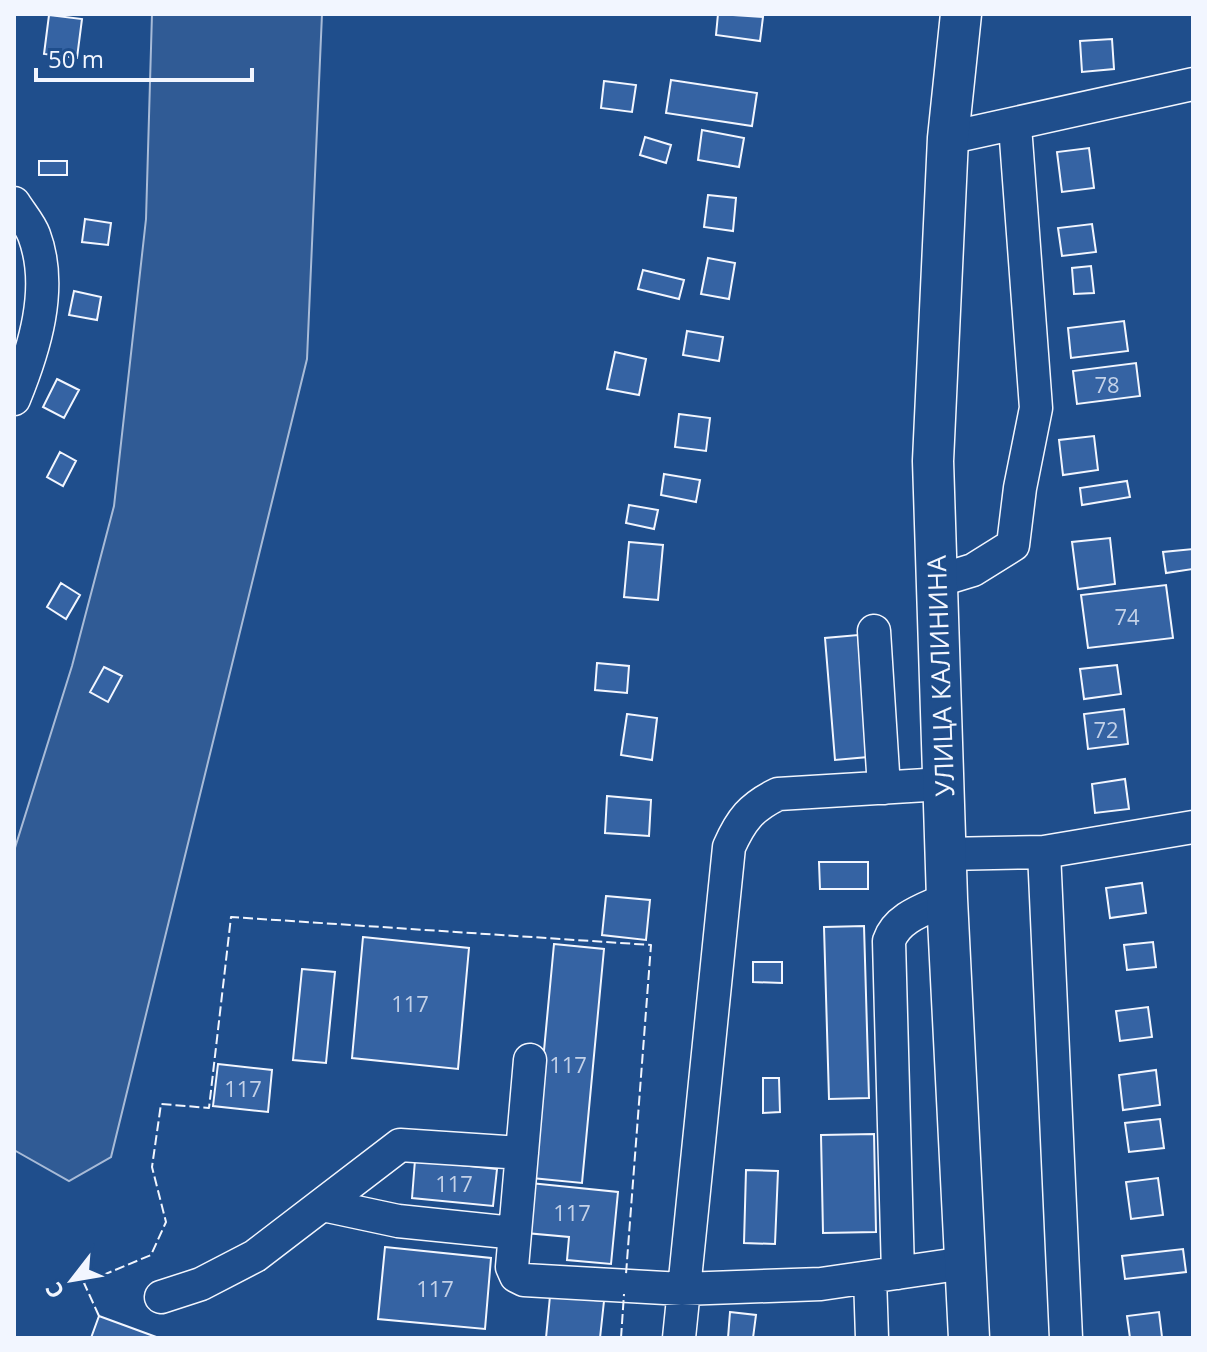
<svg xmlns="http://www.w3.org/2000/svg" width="1207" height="1352" font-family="'Open Sans',sans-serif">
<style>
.built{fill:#305b95;stroke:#a8bbd7;stroke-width:2}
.building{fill:#3563a3;stroke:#f2f6ff;stroke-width:2}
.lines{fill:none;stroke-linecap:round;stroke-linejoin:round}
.minor-casing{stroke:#f2f6ff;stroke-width:35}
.major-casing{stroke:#f2f6ff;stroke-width:43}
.minor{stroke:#1f4e8c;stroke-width:32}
.major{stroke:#1f4e8c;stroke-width:40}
.fence{stroke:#f2f6ff;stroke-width:2;stroke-dasharray:10 4;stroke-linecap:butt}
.labels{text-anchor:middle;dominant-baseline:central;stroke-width:6;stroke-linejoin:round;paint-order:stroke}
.number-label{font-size:22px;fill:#c3d1e8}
.street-label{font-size:26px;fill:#f2f6ff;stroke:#1f4e8c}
</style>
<rect width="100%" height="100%" fill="#1f4e8c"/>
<path class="built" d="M152,14h170l-15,345 -196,798 -42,24 -55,-31v-299l58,-185 42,-160 32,-287z"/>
<path class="building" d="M718,14l45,3 -3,24 -44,-6z
M49,15l33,4 -5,39 -33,-4z
M1112,39l2,30 -32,3 -2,-31z
M671,80l86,13 -5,33 -86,-13z
M604,81l32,4 -4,27 -31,-4z
M702,130l42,8 -5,29 -41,-7z
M645,137l26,8 -5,18 -26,-8z
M1089,148l5,40 -32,4 -5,-40z
M39,161h28v14h-28z
M708,195l28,3 -3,33 -29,-4z
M85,219l26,4 -3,22 -26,-3z
M1092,224l4,28 -34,4 -4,-28z
M708,258l27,5 -6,36 -28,-5z
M1091,266l3,27 -20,1 -2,-26z
M643,270l41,10 -5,19 -41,-10z
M74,291l27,6 -4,23 -28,-5z
M1124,321l4,30 -57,7 -3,-30z
M687,331l36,6 -4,24 -36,-6z
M615,352l31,7 -7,36 -32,-6z
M1136,363l4,33 -63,8 -4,-33z
M57,379l22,11 -15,28 -21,-11z
M679,414l31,4 -4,33 -31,-4z
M1094,436l4,34 -35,5 -4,-35z
M60,452l16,9 -13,25 -16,-9z
M664,474l36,6 -4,22 -35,-7z
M1127,481l3,16 -48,8 -2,-17z
M629,505l29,5 -4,19 -28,-6z
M1110,538l5,46 -37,5 -6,-47z
M629,542l34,3 -5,55 -34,-3z
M1193,549v20l-27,4 -3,-21z
M61,583l19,12 -14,24 -19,-12z
M1166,585l7,53 -85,10 -7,-53z
M858,635l10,122 -33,3 -10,-122z
M597,663l32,3 -2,27 -32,-3z
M1117,665l4,29 -37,5 -4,-30z
M104,667l18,9 -14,26 -18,-10z
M1124,709l4,35 -40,5 -4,-35z
M627,714l30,4 -5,42 -31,-5z
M1125,779l4,30 -34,4 -3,-29z
M607,796l44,4 -2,36 -44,-3z
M819,862h49v27h-48z
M1142,883l4,30 -36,5 -4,-30z
M606,896l44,4 -4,40 -44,-5z
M864,926l5,172 -40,1 -5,-172z
M363,937l106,11 -11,121 -106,-11z
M1153,942l3,25 -29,3 -3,-25z
M554,944l50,5 -22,234 -50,-5z
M753,962h29v21l-29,-1z
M302,969l33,3 -9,91 -33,-3z
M1148,1007l4,30 -32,4 -4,-30z
M218,1064l54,6 -4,42 -55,-6z
M1156,1070l4,35 -37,5 -4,-35z
M763,1078h16l1,34 -17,1z
M1160,1119l4,29 -35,4 -4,-29z
M874,1134l2,98 -53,1 -2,-98z
M415,1160l82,9 -4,37 -81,-8z
M746,1170l32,1 -3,73 -31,-1z
M1158,1178l5,37 -32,4 -5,-37z
M530,1183l88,9 -7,72 -44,-4 2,-23 -43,-4z
M385,1247l106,11 -6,71 -107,-10z
M1183,1249l3,23 -61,7 -3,-23z
M550,1296l54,5 -4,37h-54z
M730,1312l26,3 -3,23h-25z
M1159,1312l3,25 -32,1 -3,-22z
M99,1316l60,22h-68z"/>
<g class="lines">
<g class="minor-casing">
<path id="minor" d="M948,138l245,-54
M14,203c6,10 16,21 20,32 20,53 0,115 -20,164
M937,581l36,-11 40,-25 7,-57 16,-80 -21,-282
M874,631l10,157
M1044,852l22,486
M945,854l99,-2 149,-25
M530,1060l-18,207 4,9 8,4 158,9 139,-5 144,-21
M323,1205l75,16 117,12
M898,1273l-9,-332c8,-24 37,-32 58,-42
M870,1277l2,61
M161,1297l40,-13 54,-28 145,-111 122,8
M679,1338l50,-491c12,-27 22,-40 49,-53l165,-10"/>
</g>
<g class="major-casing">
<path id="major" d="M961,14l-13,124 -15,323 14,438 22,439"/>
</g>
<use href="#minor" class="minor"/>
<use href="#major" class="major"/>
<path class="fence" d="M99,1316l-15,-33 67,-28 15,-33 -14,-55 9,-63 48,4 22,-191 420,28 -25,329
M253,1338h13
M621,1338l3,-44"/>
</g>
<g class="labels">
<g class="number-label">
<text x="1107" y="384">78</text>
<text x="1127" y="616">74</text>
<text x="1106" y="729">72</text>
<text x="410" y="1003">117</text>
<text x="568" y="1064">117</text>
<text x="243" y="1088">117</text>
<text x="454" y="1183">117</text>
<text x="572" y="1212">117</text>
<text x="435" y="1288">117</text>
</g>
<g class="street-label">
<text transform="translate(940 676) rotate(-92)">УЛИЦА КАЛИНИНА</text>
</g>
</g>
<rect width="1207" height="1352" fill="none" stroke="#f2f6ff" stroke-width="32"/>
<g transform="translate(72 1280) rotate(239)" stroke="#1f4e8c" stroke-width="6" paint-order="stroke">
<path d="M0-6L14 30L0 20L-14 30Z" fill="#f2f6ff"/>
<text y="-12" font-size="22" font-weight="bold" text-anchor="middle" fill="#f2f6ff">С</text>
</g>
<path d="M36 68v12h216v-12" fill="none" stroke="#f2f6ff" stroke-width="4"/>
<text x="48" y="68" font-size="24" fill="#f2f6ff" stroke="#1f4e8c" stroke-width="6" paint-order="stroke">50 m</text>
</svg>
